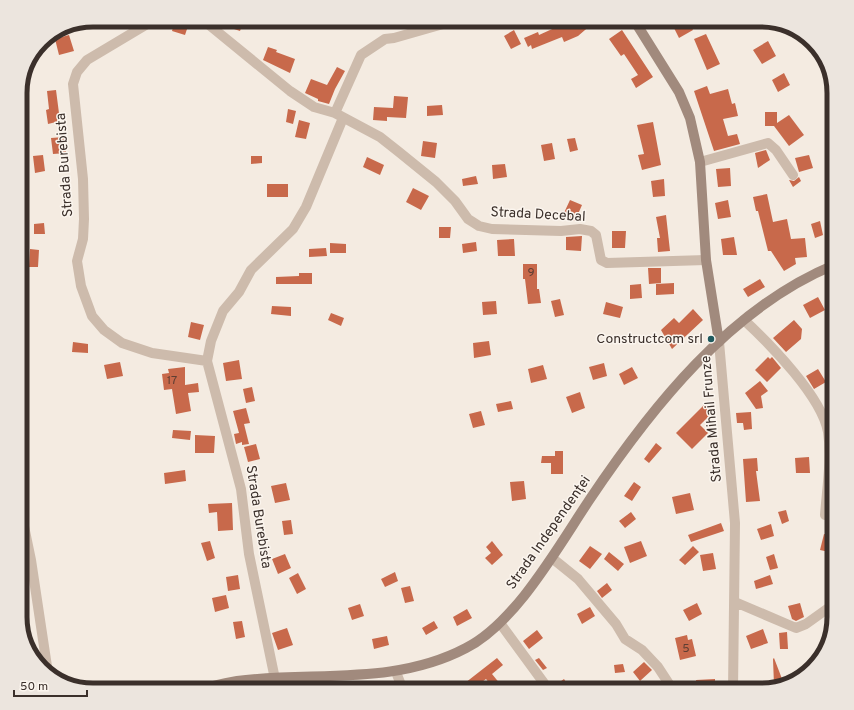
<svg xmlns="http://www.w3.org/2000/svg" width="854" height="710" font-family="Overpass,sans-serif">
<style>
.building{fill:#c8694b}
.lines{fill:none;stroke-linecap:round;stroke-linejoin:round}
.street{stroke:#cdbbac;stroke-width:10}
.secondary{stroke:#a18a7d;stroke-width:10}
.poi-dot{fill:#1f5a5e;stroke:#fbf5ee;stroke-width:1.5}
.labels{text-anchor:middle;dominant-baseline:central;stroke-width:3;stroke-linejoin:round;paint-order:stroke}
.number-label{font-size:12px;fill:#5e3e33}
.street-label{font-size:14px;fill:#3b302b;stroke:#fbf5ee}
.poi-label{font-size:14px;fill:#3b302b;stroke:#fbf5ee;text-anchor:end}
.rim{fill:none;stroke:#3b302b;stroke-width:5}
</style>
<rect width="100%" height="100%" fill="#f4ebe1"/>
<path class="building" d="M175,20h15l-5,15 -13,-4z
M227,20h17l-4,11 -15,-5z
M559,20h29l4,4 -14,12 -14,6 -2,-5 -30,12 -1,-4 -3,2 -4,-9 14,-6 1,3 22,-10z
M670,20h18l5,10 -14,8z
M514,30l7,14 -10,5 -7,-13z
M622,30l31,47 -17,11 -5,-9 7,-4 -14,-21 -3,2 -12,-17z
M706,34l14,30 -13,6 -13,-31z
M69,35l5,16 -15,4 -4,-16z
M768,41l8,15 -14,8 -9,-14z
M268,47l9,3 -1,2 19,7 -5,14 -27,-13z
M337,67l8,4 -10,18 -6,15 -11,-3v-2l-13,-6 6,-14 16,6z
M784,73l6,12 -12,7 -6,-12z
M707,86l3,8 18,-5 4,15 3,-1 3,13 -15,3 5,17 9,-2 3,10 -26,7 -20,-60z
M56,90l4,31 -12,3 -2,-14 3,-1 -2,-18z
M394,96l14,1 -2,21 -19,-1v4l-14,-1 1,-13 19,1z
M442,105l1,10 -16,1v-10z
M288,109l8,2 -3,13 -7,-2z
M765,112h12v11l12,-8 15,20 -15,11 -15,-20h-9z
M299,120l11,3 -4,16 -11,-2z
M653,122l8,43 -19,5 -4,-15 6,-1 -7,-29z
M64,137l2,16 -13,1 -2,-16z
M575,138l3,12 -8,2 -3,-13z
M423,141l14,2 -2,15 -14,-2z
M552,143l3,16 -11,2 -3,-16z
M766,150l4,10 -12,8 -3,-15z
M43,155l2,16 -10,2 -2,-17z
M809,155l4,13 -14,4 -4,-14z
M251,156h11v7l-11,1z
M367,157l17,8 -4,10 -17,-8z
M505,164l2,13 -14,2 -1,-14z
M730,168l1,18 -13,1 -2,-18z
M476,176l2,8 -15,2 -1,-7z
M799,177l2,4 -8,6 -4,-7 5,1z
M664,179l1,17 -12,1 -2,-16z
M267,184h21v13h-21z
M413,188l16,8 -8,14 -15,-8z
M767,194l6,28 14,-3 4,20 14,-1 2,19 -12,1 1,6 -12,7 -13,-20h-3l-10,-40h-2l-3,-14z
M570,200l12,5 -7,16 -12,-6z
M728,200l3,17 -13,2 -3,-16z
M666,215l4,36 -12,1 -1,-14h3l-4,-21z
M820,221l3,14 -8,3 -4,-14z
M44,223l1,11h-11v-10z
M439,227h12l-1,11h-11z
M612,231h14l-1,17h-13z
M582,236l-1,15 -15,-1v-13z
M734,237l3,18h-14l-2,-16z
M514,239l1,17h-17l-1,-16z
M476,242l1,9 -14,2 -1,-9z
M330,243l16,1v9h-16z
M326,248l1,8 -18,1v-8z
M30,249l9,1 -1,17h-9z
M523,264h14v25h2l2,14 -13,1 -3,-25h-2z
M648,268h13v15l-12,1z
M299,273h13v11h-36v-7l23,-1z
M760,279l5,8 -17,10 -5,-8z
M674,283v11l-18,1v-11z
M641,284l1,14 -12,1v-14z
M818,297l7,13 -15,8 -7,-13z
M560,299l4,16 -9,2 -4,-16z
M496,301l1,13 -14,1 -1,-13z
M606,302l17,5 -3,11 -17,-4z
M272,306l19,1v9l-20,-2z
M693,309l10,11 -31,29 -11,-19 13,-12 5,5z
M331,313l13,5 -3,8 -13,-6z
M794,320l8,9 -1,10 -15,13 -13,-14z
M191,322l13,3 -4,15 -12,-3z
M489,341l2,14 -17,3 -1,-15z
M73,342l15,2v9l-16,-1z
M768,357l2,2 2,-2 9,11 -14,14 -12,-12z
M239,360l3,19 -16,2 -3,-18z
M120,362l3,14 -16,3 -3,-14z
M604,363l3,13 -14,4 -4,-13z
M543,365l4,14 -16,4 -3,-14z
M185,367v18l13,-2 1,9 -11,1 3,18 -15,3 -4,-25 -8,1 -2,-16 7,-1 -1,-4z
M632,367l6,11 -14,7 -5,-11z
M818,369l8,13 -12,7 -8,-13z
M760,381l8,10 -7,5 2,12 -7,1 -11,-16z
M252,387l3,14 -9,2 -3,-14z
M580,392l5,16 -13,5 -6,-16z
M511,401l2,8 -15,3 -2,-8z
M707,402l8,8 -15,15 8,8 -16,16 -16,-16z
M246,408l4,15 -6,1 5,20 -7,1v-3l-6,2 -2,-10 5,-1 -6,-22z
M481,411l4,14 -12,3 -4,-14z
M751,412l1,17 -8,1 -1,-7h-6l-1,-10z
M173,430l18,1 -1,9 -18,-2z
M195,435l20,1 -1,17h-19z
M656,443l6,5 -13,15 -5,-4z
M256,444l4,15 -12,3 -4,-15z
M555,451h8v23h-12v-11h-10l1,-7h13z
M809,457l1,16h-14l-1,-15z
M757,458l1,13h-2l4,30 -14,1 -3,-43z
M185,470l1,11 -21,3 -1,-11z
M524,481l2,18 -14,2 -2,-19z
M634,482l7,5 -9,14 -8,-5z
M286,483l4,17 -15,3 -4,-17z
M690,493l4,17 -18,4 -4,-17z
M232,503l1,27 -15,1 -1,-19 -8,1 -1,-9z
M786,510l3,11 -7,3 -4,-12z
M631,512l5,7 -11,9 -6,-7z
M291,520l2,14 -9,1 -2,-14z
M721,523l3,8 -33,11 -3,-7z
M771,524l3,12 -13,4 -4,-11z
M824,534l10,2v17l-14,-3z
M210,541l5,17 -8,3 -6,-18z
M492,541l11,14 -11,10 -7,-7 6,-5 -5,-6z
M641,541l6,15 -17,7 -6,-16z
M590,546l12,8 -12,15 -11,-8z
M693,546l6,6 -14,13 -6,-5z
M609,552l15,12 -6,7 -14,-12z
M713,553l3,16 -13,2 -3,-16z
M285,554l6,14 -13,6 -6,-15z
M774,554l4,14 -8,2 -4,-13z
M395,572l3,9 -13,6 -4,-8z
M298,573l8,16 -9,5 -8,-16z
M238,575l2,14 -12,2 -2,-14z
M770,575l3,9 -17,5 -2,-8z
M607,583l5,7 -10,8 -5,-7z
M410,586l4,15 -9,2 -4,-15z
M226,595l3,13 -14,4 -3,-14z
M697,603l5,11 -13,7 -6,-11z
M800,603l4,14 -8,4 -4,-2 -4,-13z
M360,604l4,12 -12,4 -4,-12z
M590,607l5,9 -13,8 -5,-10z
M467,609l5,9 -15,8 -4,-9z
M242,621l3,16 -9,2 -3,-17z
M434,621l4,7 -12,7 -4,-7z
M287,628l6,17 -15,5 -6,-17z
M763,629l5,14 -17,6 -5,-13z
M537,630l6,8 -14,11 -6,-8z
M787,632l1,17h-8l-1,-16z
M687,635l1,5 4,-1 4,17 -16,4 -5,-22z
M387,636l2,9 -15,4 -2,-10z
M497,658l6,7 -11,9 13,16h-10l-9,-11 -15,11h-15z
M539,658l8,10 -4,2 -8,-10z
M774,658l10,26 -10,1 -1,-26z
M644,662l8,8 -12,11 -7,-9z
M623,664l2,8 -10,1 -1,-8z
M564,679l7,11h-16l-1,-4z
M715,679v11h-18l-1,-10z"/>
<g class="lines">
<path class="street" d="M154,20l-67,40 -10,12 -4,12 10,95 1,40 -1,20 -6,22 4,25 11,30 12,14 18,13 30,10 55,8 4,-20 12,-30 16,-19 12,-22 42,-41 13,-22 37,-89
M203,20l87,71 24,16 21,6 45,24 19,15 37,30 19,19 13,18 11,7 13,3 69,2 19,-2 11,2 5,4 5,25 6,3 99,-3
M335,113l26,-58 24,-16 9,-1 63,-18
M700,162l68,-19 8,7 17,25
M744,320c26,24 78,77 84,112 4,26 -1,56 -3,83
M719,342l16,181 -2,167
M207,361l34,128 8,65 26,125
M20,507l11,53 17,113
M552,558l26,21 38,45 9,15 17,11 16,17 15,23
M735,602l61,26 10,-4 28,-20
M500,623l49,67
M396,672l7,18"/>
<path class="secondary" d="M634,20l45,72 11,26 10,44 6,98 13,82
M197,690c13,-3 27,-7 40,-9 77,-10 157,5 229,-33 50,-25 93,-103 124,-149 61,-91 140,-191 244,-234"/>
</g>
<circle class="poi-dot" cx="711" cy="339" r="4"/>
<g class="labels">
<g class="number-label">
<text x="531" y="273">9</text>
<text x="172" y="381">17</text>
<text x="686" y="649">5</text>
</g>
<g class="street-label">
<text transform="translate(65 165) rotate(-94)">Strada Burebista</text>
<text transform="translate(538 215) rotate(3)">Strada Decebal</text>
<text transform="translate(712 419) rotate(-95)">Strada Mihail Frunze</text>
<text transform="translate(258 517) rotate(81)">Strada Burebista</text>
<text transform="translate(549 533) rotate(-55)">Strada Independenței</text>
</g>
<g class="poi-label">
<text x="703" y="339">Constructcom srl</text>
</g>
</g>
<path d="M0 0H854V710H0ZM93 27H761A66 66 0 0 1 827 93V617A66 66 0 0 1 761 683H93A66 66 0 0 1 27 617V93A66 66 0 0 1 93 27Z" fill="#ece5de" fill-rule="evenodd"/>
<path class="rim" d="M93 27H761A66 66 0 0 1 827 93V617A66 66 0 0 1 761 683H93A66 66 0 0 1 27 617V93A66 66 0 0 1 93 27Z"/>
<path d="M14 690v6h73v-6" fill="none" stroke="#3b302b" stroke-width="2"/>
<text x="20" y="690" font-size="12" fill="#3b302b" stroke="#fbf5ee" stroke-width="3" paint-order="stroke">50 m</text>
</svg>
